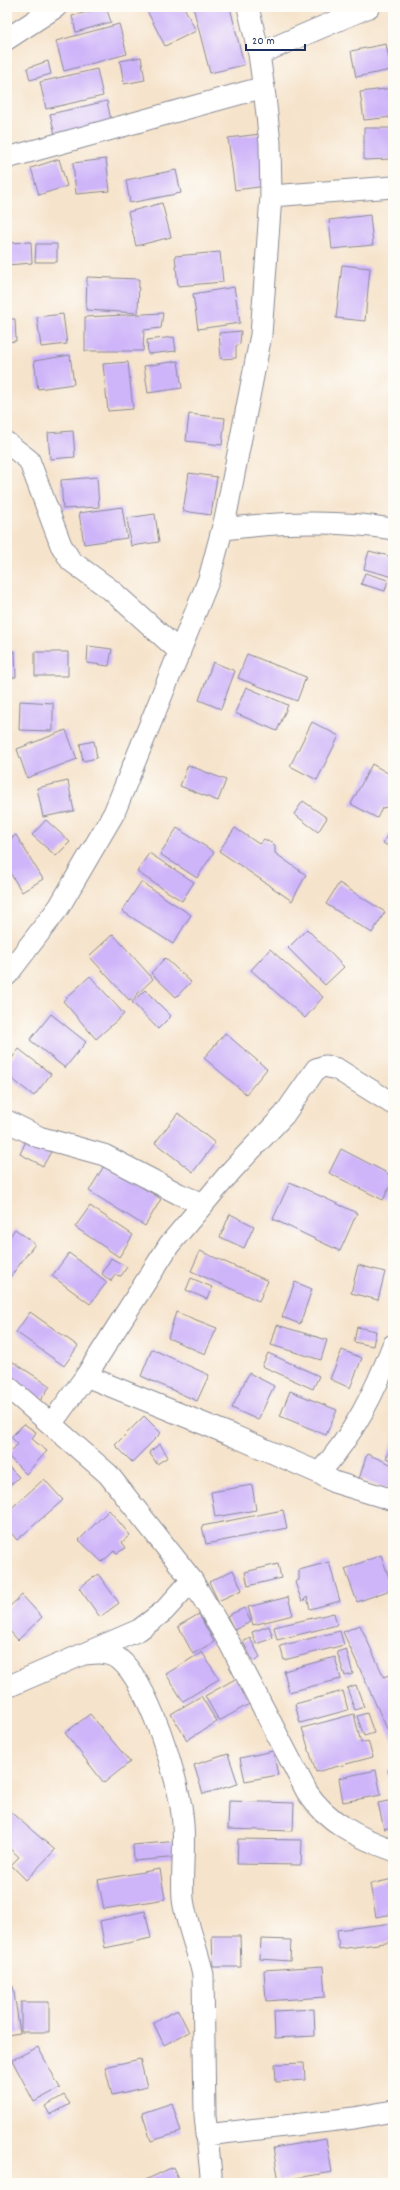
<svg xmlns="http://www.w3.org/2000/svg" width="400" height="2190" font-family="Dekko,sans-serif">
<style>
.building{fill:#ceb4f9}
.lines{fill:none;stroke-linecap:round;stroke-linejoin:round}
.street-casing{stroke:#888994;stroke-width:23}
.street{stroke:#fff;stroke-width:21}
</style>
<rect width="100%" height="100%" fill="#fdfcf7"/>
<filter id="ink" filterUnits="userSpaceOnUse"><feTurbulence type="fractalNoise" baseFrequency=".025" numOctaves="2"/><feDisplacementMap in="SourceGraphic" scale="8" xChannelSelector="R" yChannelSelector="G"/><feConvolveMatrix kernelMatrix="1 2 1 2 8 2 1 2 1" color-interpolation-filters="sRGB"/></filter>
<filter id="wash" filterUnits="userSpaceOnUse"><feTurbulence type="fractalNoise" baseFrequency=".012" numOctaves="4" result="noise"/><feDisplacementMap in="SourceGraphic" scale="16" xChannelSelector="R" yChannelSelector="G"/><feGaussianBlur stdDeviation="0.9" result="paint"/><feColorMatrix in="noise" values="0 0 0 0 0 0 0 0 0 0 0 0 0 0 0 0 0 1.4 0 .05"/><feComposite in="paint" operator="in"/></filter>
<g filter="url(#wash)">
<rect width="100%" height="100%" fill="#f6e3cb"/>
<g id="blocks">
<path class="building" d="M106,7l5,15 -35,10 -4,-16z
M145,7h39l12,24 -31,15z
M193,7h37l14,58 -34,8z
M119,24l8,30 -63,17 -8,-30z
M386,44l5,26 -35,7 -5,-26z
M141,57l4,23 -21,4 -4,-23z
M48,61l3,13 -21,6 -3,-12z
M97,69l6,27 -57,13 -6,-27z
M393,88v29l-29,3 -4,-28z
M107,101l5,24 -56,13 -6,-24z
M364,128h29v31l-29,1z
M260,134l7,52 -32,4 -7,-52z
M59,159l8,27 -28,9 -8,-27z
M106,159l4,32 -34,3 -3,-31z
M176,170l5,23 -51,10 -4,-23z
M162,203l9,34 -35,9 -8,-34z
M370,215l3,30 -41,4 -3,-29z
M31,242l1,21 -25,2v-22z
M36,244h21v18h-22z
M220,252l3,30 -45,4 -3,-30z
M342,265l28,3 -5,53 -29,-3z
M87,277l52,2 -1,34 -52,-3z
M234,287l6,36 -42,6 -5,-35z
M163,313l-2,15 -17,2 -1,21h-58v-34z
M63,314l4,30 -26,3 -4,-30z
M7,319h8l1,22 -9,1z
M241,331l-1,13 -4,2v12l-15,1 -2,-26z
M174,337l2,14 -28,3 -1,-14z
M70,355l4,29 -36,5 -4,-28z
M178,361l4,27 -34,5 -4,-27z
M128,362l5,47 -25,2 -5,-47z
M189,414l36,4 -3,27 -36,-4z
M73,431l2,26 -25,2 -2,-26z
M189,473l28,4 -6,38 -28,-4z
M97,477l2,30 -36,2 -2,-29z
M122,507l5,31 -43,6 -5,-31z
M155,514l4,28 -28,4 -4,-28z
M369,551l24,6v20l-29,-8z
M365,573l23,7 -3,11 -24,-7z
M88,646l24,3 -3,17 -22,-3z
M7,651h8l1,26 -9,1z
M35,652h33v24h-33z
M247,654l59,23 -9,24 -59,-23z
M213,662l22,9 -14,38 -22,-9z
M246,687l42,18 -11,26 -42,-18z
M20,701l33,2v28l-34,-1z
M312,722l27,14 -22,44 -27,-14z
M66,730l11,29 -50,19 -10,-29z
M94,741l3,17 -14,3 -3,-17z
M372,764l21,12v22l-5,9 -6,1 -5,10 -26,-14z
M188,765l38,15 -8,21 -38,-15z
M68,781l6,30 -31,6 -6,-29z
M303,801l24,17 -9,14 -24,-18z
M46,820l24,22 -14,14 -24,-21z
M177,828l37,24 -17,26 -37,-24z
M235,828l24,16 5,-5 11,6v8l31,22 -14,26 -73,-50z
M389,832l4,2v15l-10,-6z
M16,835l27,44 -21,13 -15,-24v-27z
M149,853l45,29 -12,19 -45,-29z
M141,882l50,33 -18,29 -51,-33z
M339,883l46,29 -13,21 -46,-29z
M307,929l37,38 -19,18 -37,-37z
M113,934l40,45 -23,22 -41,-45z
M270,949l53,48 -18,21 -54,-48z
M165,958l26,24 -15,15 -25,-24z
M90,976l34,38 -28,25 -33,-38z
M145,990l26,26 -13,13 -26,-27z
M51,1014l35,28 -21,26 -35,-28z
M225,1033l42,36 -21,25 -42,-36z
M19,1049l32,25 -17,22 -27,-21v-10z
M178,1113l37,30 -22,29 -38,-29z
M27,1139l24,13 -8,14 -23,-12z
M341,1149l52,27v4l-10,20 -54,-27z
M105,1164l56,35 -16,27 -56,-35z
M290,1182l67,31 -17,38 -67,-32z
M90,1206l43,29 -14,22 -44,-30z
M230,1214l24,12 -10,22 -24,-11z
M15,1229l20,15 -28,37v-41z
M200,1251l68,30 -9,20 -68,-30z
M69,1253l38,29 -17,22 -38,-28z
M111,1258l16,9 -6,9 -6,-1 -4,6 -9,-7z
M358,1265l27,7 -7,28 -27,-7z
M191,1278l21,9 -5,12 -21,-9z
M295,1282l17,7 -12,35 -18,-7z
M30,1312l48,34 -14,20 -48,-34z
M176,1312l41,16 -12,26 -37,-16z
M277,1325l50,15 -6,20 -50,-15z
M357,1327l19,4 -3,15 -19,-4z
M152,1349l57,26 -12,26 -56,-25z
M342,1350l20,8 -12,30 -20,-9z
M268,1353l51,23 -6,13 -51,-23z
M7,1358l43,28 -10,15 -33,-22z
M249,1373l25,13 -16,34 -26,-12z
M290,1391l47,19 -11,25 -46,-19z
M144,1416l17,17 -29,29 -17,-17z
M24,1424l12,8 -4,7 15,12 -21,23 -19,-19 11,-11 -7,-7z
M393,1441v20l-7,-3z
M160,1444l8,13 -11,7 -8,-12z
M367,1454l26,11v26l-34,-12z
M7,1465l12,12 -12,11z
M44,1479l19,21 -46,40 -10,-12v-16z
M252,1485l4,25 -41,7 -4,-25z
M109,1510l21,25 -8,7 4,6 -9,5 -3,-2 -12,11 -23,-22z
M283,1510l4,18 -81,16 -4,-18z
M381,1555l12,34 -36,13 -12,-33z
M329,1562l11,39 -30,8 -3,-12 -5,5 -7,-20 4,-2v-10z
M278,1564l3,14 -33,8 -3,-14z
M233,1570l9,20 -24,11 -9,-19z
M98,1574l21,29 -19,14 -21,-29z
M22,1595l20,22 -24,23 -11,-12v-19z
M288,1597l5,18 -40,10 -5,-18z
M244,1608l7,14 -17,8 -7,-14z
M334,1613l3,12 -60,15 -3,-13z
M199,1614l15,28 -21,12 -15,-28z
M360,1625l24,52 9,-4v11l-4,2 4,10v46l-50,-110z
M269,1626l4,12 -17,6 -4,-12z
M340,1631l4,14 -60,15 -4,-14z
M250,1638l10,19 -7,4 -10,-19z
M346,1649l7,25 -8,2 -8,-24z
M202,1652l17,27 -36,22 -17,-27z
M335,1657l6,22 -52,13 -5,-21z
M237,1678l14,25 -32,18 -14,-25z
M356,1685l8,22 -9,3 -8,-22z
M343,1691l5,19 -48,13 -5,-19z
M201,1696l16,26 -30,18 -16,-26z
M367,1713l7,20 -10,3 -7,-20z
M90,1714l40,48 -26,21 -39,-50z
M354,1714l7,29 7,-2 5,16 -57,15 -14,-44z
M273,1751l5,24 -33,6 -5,-23z
M228,1754l10,30 -35,10 -9,-29z
M393,1768v19h-1l-4,-17z
M376,1770l5,25 -38,7 -4,-24z
M393,1800v27l-9,2 -6,-26z
M229,1801l65,2 -1,28 -65,-2z
M7,1809l48,41 -29,30 -15,-15 8,-8 -12,-11z
M238,1839l64,1 -1,25 -64,-1z
M179,1841l1,16 -46,4 -1,-16z
M160,1869l5,30 -61,10 -6,-29z
M393,1879v35l-17,3 -6,-33z
M145,1911l6,27 -46,10 -5,-27z
M393,1923v19l-54,7 -2,-19z
M212,1936h28l1,31h-28z
M261,1939l30,1 -1,21 -30,-2z
M323,1966l2,31 -59,4 -2,-31z
M13,1986l7,47 -13,2v-48z
M21,2002h28v30h-28z
M314,2009l1,27 -40,2 -1,-27z
M178,2010l11,22 -25,13 -11,-23z
M38,2047l22,41 -26,14 -22,-42z
M140,2059l7,28 -35,8 -7,-28z
M304,2063l1,17 -29,2 -1,-18z
M64,2095l6,9 -20,11 -5,-9z
M172,2103l9,29 -30,9 -9,-28z
M326,2139l6,33 -53,9 -6,-33z
M173,2167l7,16h-41z"/>
</g>
</g>
<g filter="url(#ink)">
<use href="#blocks" fill-opacity="0" stroke="#888994" stroke-width="1"/>
<g class="lines">
<g class="street-casing">
<path id="street" d="M7,39l49,-32
M259,54l110,-47
M7,158l257,-71
M271,196l122,-9
M7,443l22,17 32,85 10,16 40,29 69,62
M223,529c56,-7 114,-9 170,0
M7,975l52,-68 55,-94 95,-234 17,-64 35,-180 10,-139 -1,-53 -5,-46 -6,-43 -11,-47
M7,1121l32,16 65,18 75,39 24,10
M86,1376l148,60 85,37 15,9 59,18
M7,1386l101,88 84,106 38,64 77,148c20,30 52,46 86,58
M51,1424l35,-48 83,-131 63,-75 52,-55 32,-46 9,-3 12,3 56,35
M319,1473c34,-37 56,-81 74,-128
M84,1654c12,-1 25,-3 35,5 29,23 59,118 63,155 4,28 -1,57 1,85 3,25 15,51 20,76l2,140 6,60 -1,8
M7,1687l132,-57 25,-19 28,-31
M206,2135l148,-17 39,-7"/>
</g>
<use href="#street" class="street"/>
</g>
</g>
<rect width="400" height="2190" fill="none" stroke="#fdfcf7" stroke-width="24"/>
<path d="M246 44v6h59v-6" fill="none" stroke="#1b2f5e" stroke-width="2"/>
<text x="252" y="44" font-size="12" fill="#1b2f5e" stroke="#fdfcf7" stroke-width="3" paint-order="stroke">20 m</text>
</svg>
